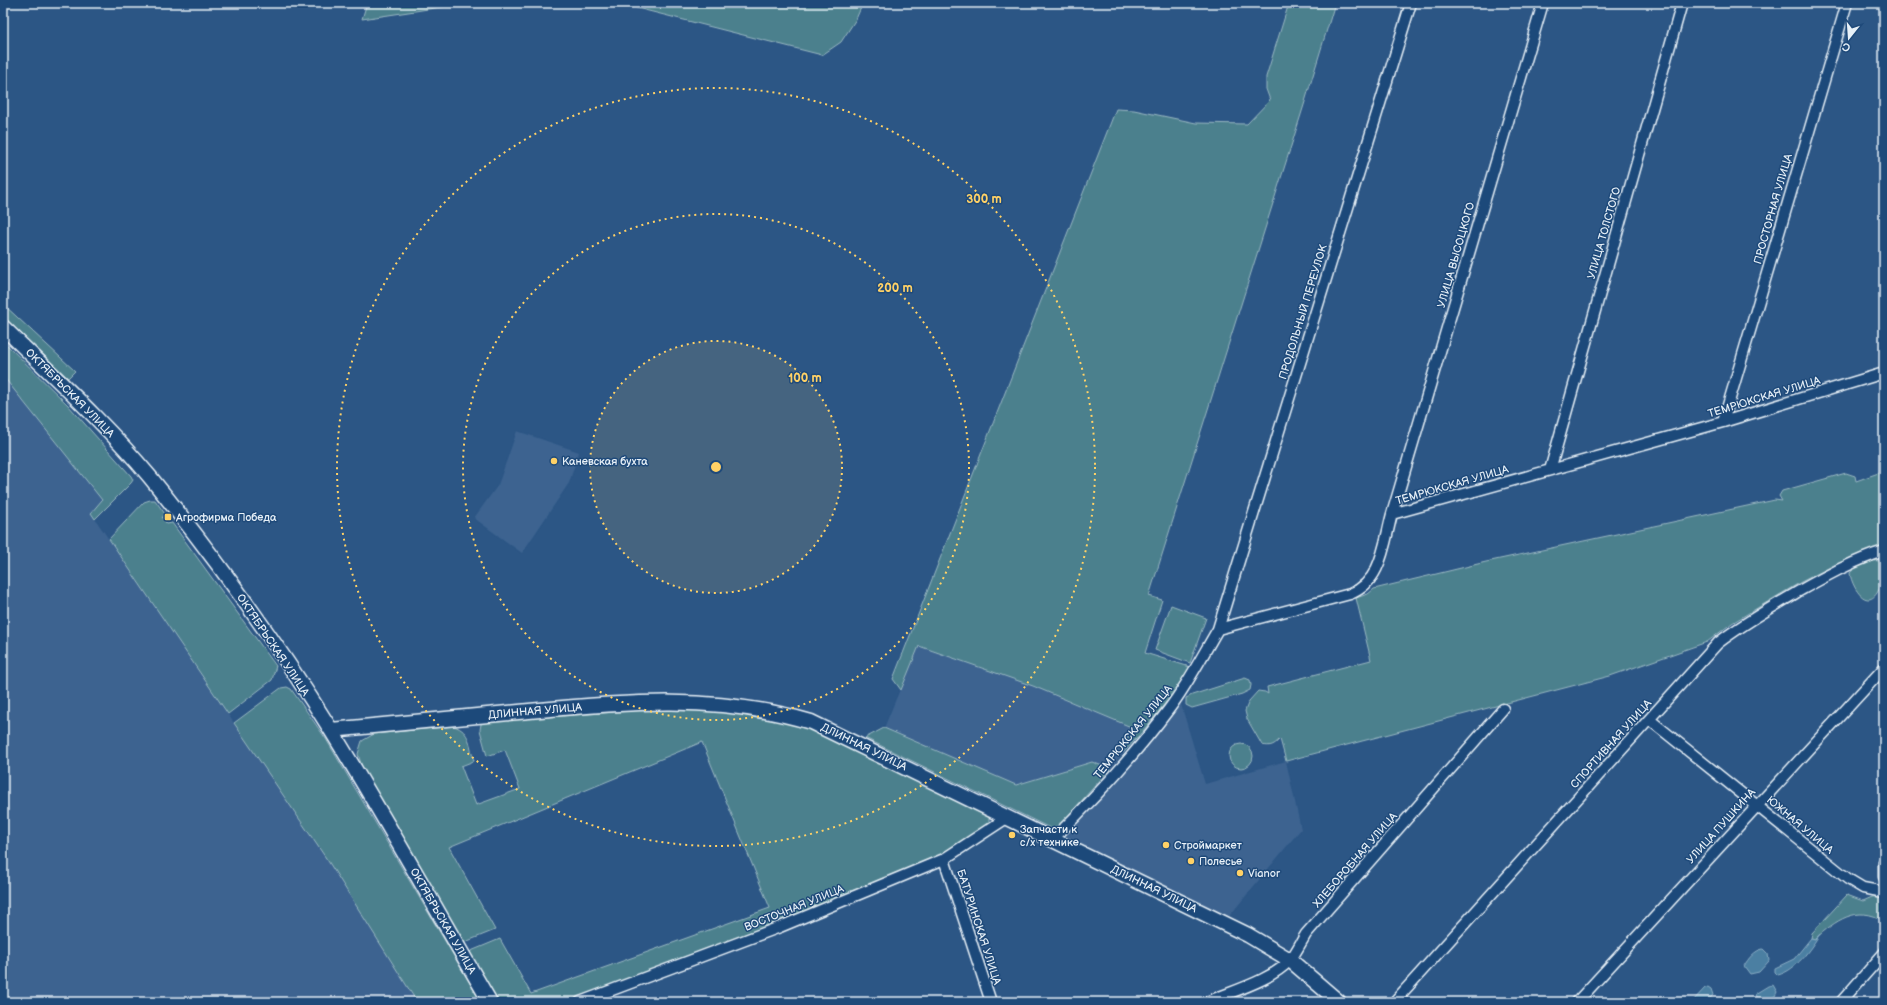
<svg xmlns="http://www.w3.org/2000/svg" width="1887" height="1005" font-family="'Balsamiq Sans',sans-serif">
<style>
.built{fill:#3c6390}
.green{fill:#4b808d;stroke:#9ab8c2}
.water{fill:#4b7fa2;stroke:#8aadc4}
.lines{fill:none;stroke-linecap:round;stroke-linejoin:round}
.street-casing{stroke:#e8f1f8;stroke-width:13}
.secondary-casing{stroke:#e8f1f8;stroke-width:17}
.street{stroke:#1f4a7a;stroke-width:10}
.secondary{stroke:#1f4a7a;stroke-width:14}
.ring{fill:none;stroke:#ffd166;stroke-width:2;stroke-dasharray:2 4}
.poi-dot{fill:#ffd166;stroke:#1f4a7a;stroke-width:1.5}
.labels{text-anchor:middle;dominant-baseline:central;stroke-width:3;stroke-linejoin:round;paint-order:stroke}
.street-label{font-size:11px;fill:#e8f1f8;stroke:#1f4a7a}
.poi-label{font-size:11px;fill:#e8f1f8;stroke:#1f4a7a;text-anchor:start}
.centre{fill:#ffd166;stroke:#1f4a7a;stroke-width:2}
.ring-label{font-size:12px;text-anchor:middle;font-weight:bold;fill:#ffd166;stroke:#1f4a7a;stroke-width:3;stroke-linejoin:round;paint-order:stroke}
</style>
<rect width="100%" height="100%" fill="#2c5685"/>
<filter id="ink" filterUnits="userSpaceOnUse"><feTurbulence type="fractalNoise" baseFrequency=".025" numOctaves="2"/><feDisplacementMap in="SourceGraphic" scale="8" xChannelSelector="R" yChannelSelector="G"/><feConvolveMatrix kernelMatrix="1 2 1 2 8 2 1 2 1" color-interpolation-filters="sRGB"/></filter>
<g filter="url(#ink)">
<path class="built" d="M3,376l99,124 -11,13 239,351 87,138h-414z
M517,431l62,21 -10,31 -47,70 -48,-35 24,-33z
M918,646l115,40 99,41 -9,26 -13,16 -18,-7 -76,23 -132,-57z
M1180,701l25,83 81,-23 15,68 -75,91 -166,-82z"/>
<path class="green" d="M367,3h101l-106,16z
M617,3h246l-7,16 -15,23 -19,13z
M1289,3h46l-31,102 -155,491 13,4 -17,53 45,14c-20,31 -41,59 -67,86l8,-26 -98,-41 -114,-40 -18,44 -8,-11 223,-570 18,1 62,13 51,1 23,-24 -4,-11v-12z
M3,304l72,67 -7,7 -65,-62z
M3,341l65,64 63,71 2,4 -2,3 -36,36 -4,-6 11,-13 -99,-124z
M1884,471v75l-48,18 -35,18 -69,41 -25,19 -97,34 -324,85 -6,-22c-6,6 -9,8 -18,6l-15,-26 -2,-8 4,-10 9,-10 7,1 3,2 -1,-7 104,-27 -15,-62 12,-4 6,-5 112,-27 289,-62 7,1 -3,-5 3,-5 64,-18 9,3 1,5z
M150,500h5l10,14 -3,4 5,6 5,-1 104,143 -4,14 -44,34 -119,-175 35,-37z
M1884,553c0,14 1,28 -7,40 -12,18 -26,-9 -27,-20 7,-9 17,-14 29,-12z
M1171,605l35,13 -16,45 -35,-13z
M1245,678l5,2 1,5 -1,5 -8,4 -50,14 -6,-3v-7l6,-3z
M287,687l4,2 35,50 155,263h-64l-87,-138 -96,-141 47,-35z
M661,709h42l86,10 200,94v10l-50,34 -161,67 -205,78h-76l-29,-48 3,-3 29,-12 31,55 239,-86 -68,-166 -253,105 46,83 -30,12 -5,-2 -96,-167 -6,-19 4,-13 12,-7 80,-8c17,6 15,19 20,35l-13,5 15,39 44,-16 -15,-39 -18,6 -7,-26 1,-6 5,-3z
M884,728l132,57 76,-23 18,7 -52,58 -6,2 -187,-91z
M1229 756a12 12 0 1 1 24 0a12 12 0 1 1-24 0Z
M1847,895l16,6 9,-4 12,-1v25c-27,-17 -49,0 -69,18l-4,-1 1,-5z"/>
<path class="water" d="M1820,934c-10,15 -23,36 -42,41l-3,-3v-4l19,-9 17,-21 4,1z
M1763,949l5,5 1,7 -10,11 -9,2 -6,-8c4,-7 11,-16 19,-17z
M1773,985l4,7 -2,4 -11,6 -8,-5 -1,-3 13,-8z
M1708,987l3,2 2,6 -6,7h-15l13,-14z"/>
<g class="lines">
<g class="street-casing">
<path id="street" d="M1723,422l124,-419
M1550,470l132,-467
M1392,514l151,-511
M1218,629l193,-626
M1650,720l198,159 15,9 21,4
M1053,839c41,-40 81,-83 116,-130 19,-25 33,-53 49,-80l132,-35c32,-12 34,-51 42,-80l331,-92 161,-49
M944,859l47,143
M1884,862v15
M580,1002l200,-75 164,-68 64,-42
M1207,1002c25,-11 64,-21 83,-42 6,-7 11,-18 16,-26l197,-225
M1394,1002l324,-359c26,-20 54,-36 83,-53 27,-15 54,-30 83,-39
M1577,1002l307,-334
M1841,1002l43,-49"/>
</g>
<g class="secondary-casing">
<path id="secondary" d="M3,327c50,49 102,96 147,150 65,80 126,165 181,253 55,89 106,181 159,272
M331,730c66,-6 132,-13 198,-19 96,-9 189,-17 282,11l437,213 42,25 49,42"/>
</g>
<use href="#street" class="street"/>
<use href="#secondary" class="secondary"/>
</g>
</g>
<circle cx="716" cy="467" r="126" fill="#ffd166" fill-opacity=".12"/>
<g class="ring">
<circle cx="716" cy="467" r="126"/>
<circle cx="716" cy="467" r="253"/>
<circle cx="716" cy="467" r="379"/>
</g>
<g class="poi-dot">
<circle cx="554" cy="461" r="4"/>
<rect x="164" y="513" width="8" height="8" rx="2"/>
<circle cx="1012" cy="835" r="4"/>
<circle cx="1166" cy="845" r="4"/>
<circle cx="1191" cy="861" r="4"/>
<circle cx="1240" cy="873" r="4"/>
</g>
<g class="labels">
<g class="street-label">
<text transform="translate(1773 209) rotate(-74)">ПРОСТОРНАЯ УЛИЦА</text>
<text transform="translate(1604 233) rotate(-74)">УЛИЦА ТОЛСТОГО</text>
<text transform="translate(1456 255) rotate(-74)">УЛИЦА ВЫСОЦКОГО</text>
<text transform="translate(1303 312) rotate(-73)">ПРОДОЛЬНЫЙ ПЕРЕУЛОК</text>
<text transform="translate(70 393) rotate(45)">ОКТЯБРЬСКАЯ УЛИЦА</text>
<text transform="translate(1764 397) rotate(-17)">ТЕМРЮКСКАЯ УЛИЦА</text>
<text transform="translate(1452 485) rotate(-16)">ТЕМРЮКСКАЯ УЛИЦА</text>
<text transform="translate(273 645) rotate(56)">ОКТЯБРЬСКАЯ УЛИЦА</text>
<text transform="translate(535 711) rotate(-5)">ДЛИННАЯ УЛИЦА</text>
<text transform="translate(1133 732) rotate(-51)">ТЕМРЮКСКАЯ УЛИЦА</text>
<text transform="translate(1611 744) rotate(-48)">СПОРТИВНАЯ УЛИЦА</text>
<text transform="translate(864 747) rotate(26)">ДЛИННАЯ УЛИЦА</text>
<text transform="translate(1800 825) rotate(40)">ЮЖНАЯ УЛИЦА</text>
<text transform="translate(1721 826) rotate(-48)">УЛИЦА ПУШКИНА</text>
<text transform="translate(1355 860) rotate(-49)">ХЛЕБОРОБНАЯ УЛИЦА</text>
<text transform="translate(1154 889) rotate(26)">ДЛИННАЯ УЛИЦА</text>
<text transform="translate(794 908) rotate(-22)">ВОСТОЧНАЯ УЛИЦА</text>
<text transform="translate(443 921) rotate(60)">ОКТЯБРЬСКАЯ УЛИЦА</text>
<text transform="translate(979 927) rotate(72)">БАТУРИНСКАЯ УЛИЦА</text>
</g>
<g class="poi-label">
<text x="562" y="461">Каневская бухта</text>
<text x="176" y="517">Агрофирма Победа</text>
<text x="1020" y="829">Запчасти к<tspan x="1020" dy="13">с/х технике</tspan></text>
<text x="1174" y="845">Строймаркет</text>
<text x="1199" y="861">Полесье</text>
<text x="1248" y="873">Vianor</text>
</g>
</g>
<circle cx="716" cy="467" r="6" class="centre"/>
<g class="ring-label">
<text x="984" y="203">300 m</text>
<text x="895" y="292">200 m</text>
<text x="805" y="382">100 m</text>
</g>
<rect width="1887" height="1005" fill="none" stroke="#1f4a7a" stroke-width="16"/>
<rect x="8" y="8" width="1871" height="989" fill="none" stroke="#e8f1f8" stroke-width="1.5" filter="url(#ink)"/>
<g transform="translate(1849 38) rotate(197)" stroke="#1f4a7a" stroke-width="3" paint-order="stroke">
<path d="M0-3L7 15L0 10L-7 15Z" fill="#e8f1f8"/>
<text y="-6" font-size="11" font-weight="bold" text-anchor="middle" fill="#e8f1f8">С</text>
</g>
</svg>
